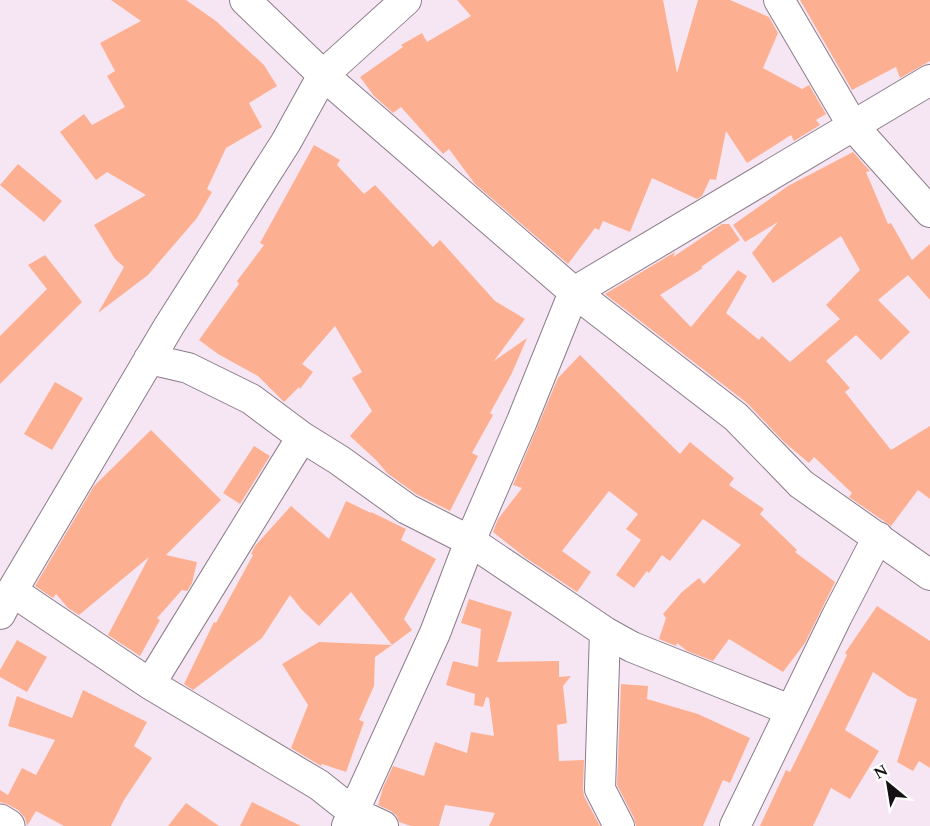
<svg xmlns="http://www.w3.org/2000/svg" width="930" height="826" font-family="Spectral,serif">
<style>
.building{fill:#fdb091}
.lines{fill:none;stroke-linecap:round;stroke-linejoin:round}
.minor-casing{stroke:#8b7c89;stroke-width:32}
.major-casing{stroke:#8b7c89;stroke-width:35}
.minor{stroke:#fff;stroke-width:30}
.major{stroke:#fff;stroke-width:33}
</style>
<rect width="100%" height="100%" fill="#f6e6f4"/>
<path class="building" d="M111,0h75l30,21 48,44 13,21 -28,17 13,24 -36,21 -19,41 5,3 -15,26 -49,57 -50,38 26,-46 -9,-8 -21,-34 52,-30 -39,-23 -11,8 -36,-48 24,-18 8,11 33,-18 -18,-31 8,-5 -15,-28 41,-22z
M457,0h206l14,73 21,-73h32l39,17 9,16 -15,35 39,21 7,-4 17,29 -10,6 4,5 -26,16 -3,-6 -44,28 -21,-32 -10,49 -6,-1 -8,17 -5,3 -45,-21 -22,54 -27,-11 -4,9 -4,-2 -27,36 -93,-80 -26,-35 -6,5 -42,-47 -8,6 -19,-17 -14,-19 43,-30 -2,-2 21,-12 5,9 44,-26z
M800,0h130v61l-30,17 -4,-11 -44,23z
M314,145l26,15 -3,5 27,29 11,-9 58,62 7,-7 55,61 30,18 -31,42 33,-23 -15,35 -22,40 3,2 -21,38 6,3 -28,55 -34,-17 -29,-21 -10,-12 -27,-25 22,-25 -20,-33 10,-6 -27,-46 -33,38 11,8 -13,17 -1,-2 -15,15 -26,-26 -40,-22 -19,-14 40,-56 -2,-3 27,-36 -4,-2z
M853,152l16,18 1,1 -4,1 22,52 3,-1 21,37 18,-16v56l-22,-25 -30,25 32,32 -29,28 -25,-25 -30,26 24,27 -5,4 46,58 39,-24v73l-12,-9 -27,36 -42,-29 3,-4 -38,-36 -5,6 -25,-21 -37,-39 -142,-109 70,-42 -2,5 49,-33h7l11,16 -39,27 2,1 -43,27 31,32 47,-57 9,6 -21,37 33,27 3,-4 28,26 50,-43 -14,-14 34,-35 -19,-34 -68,47 -21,-30 26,-31 -33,20 -12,-17 55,-39z
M18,164l44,37 -18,21 -44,-37z
M45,255l37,47 -82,82v-48l47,-47 -19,-24z
M580,355l100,99 10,-12 44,36 -5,7 35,24 -4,5 37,36 -2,2 40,30 -30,61 -22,29 -54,-33 -16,22 -26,-10 -10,-8 -1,3 -17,-7 7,-21 -3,-4 19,-22 17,-14 5,6 37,-39 -38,-26 -33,42 -8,-6 -13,18 -2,-2 -13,17 -18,-13 25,-35 -15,-11 12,-15 -29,-23 -47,60 29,21 -14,20 -51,-34 -33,-26 5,-13 24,-31 -9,-3 45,-107z
M55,382l28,16 -31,52 -28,-16z
M151,430l70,70 -55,55 31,7 -5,21 -5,8 -5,-1 -25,28 3,2 -20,36 -32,-21 41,-78 -70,58 -11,-7 -12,-14 -3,4 -18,-12 59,-100z
M254,446l16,10 -30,48 -17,-11z
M346,501l25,12v-1l35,17 -5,11 35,19 -32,60 8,11 -20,15 -41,-53 -32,34 -17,-16 -12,-15 -28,43 -69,52 -9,-6 30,-62 2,1 37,-68 -2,-1 4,-8 36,-40 38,33z
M469,599l43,13 -15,50 62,-1v16l12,-1 -8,10 4,37 -10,2 2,36 25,-1 -1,28 1,8 16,30h-111l6,-13 -50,-8 -6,21h-28l-12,-4 -2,-6 -6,-5 -13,-6 5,-17 10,-22 31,10 11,-34 32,11 4,-21 23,4 -5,-38 -3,-1 -3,10 -9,-2 1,-11 -29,-9 7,-24 25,6 3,-38 -20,-6z
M877,606l53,35v127l-11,-7 -6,10 -16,-9 20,-63 -9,-3 -35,-24 -28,58 34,21 -29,48 -19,-11 -18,38h-53l26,-56 4,2 31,-63 26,-54 -2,-2z
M17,640l30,17 -20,35 -27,-15v-7z
M319,642l73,3 -17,12 -1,29 -15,34 5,2 -18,50 -24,-8 -1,2 -30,-18 17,-43 -26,-41z
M621,684l27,2 -1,13 51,15 52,24 -20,45 -7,-3 -20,46h-67l-2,-8 -17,-33z
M83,690l64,32 -13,24 18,12 -28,42 -13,26h-47l-28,-15 -9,15 -2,-8 -7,-8 -9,-5 -9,-3v-12l8,5 14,-27 14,7 19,-35 -47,-14 9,-30 55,22z
M252,802l49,24h-61z
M186,803l33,23h-51z"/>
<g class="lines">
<g class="minor-casing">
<path id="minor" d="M245,0l78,75 251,217 162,125 65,67 129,91
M779,0l74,126 77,86
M149,359l39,9 63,31 51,38 37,23 68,49 63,32 -35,92 -88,193
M12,591l138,93 169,101 34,27 30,14
M0,614l12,-23 157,-265 117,-184 37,-67 83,-75
M605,632l-5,157 19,37
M150,684l152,-247
M790,710l-158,-63 -27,-15 -135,-91 52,-120 52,-129 356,-212
M735,826l102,-210 41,-79"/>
</g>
<g class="major-casing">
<path id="major" d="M0,821l8,5"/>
</g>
<use href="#minor" class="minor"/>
<use href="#major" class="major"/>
</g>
<g transform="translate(888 784) rotate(330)" stroke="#ffffff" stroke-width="4.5" paint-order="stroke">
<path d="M0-4.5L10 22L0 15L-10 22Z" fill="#161015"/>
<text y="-9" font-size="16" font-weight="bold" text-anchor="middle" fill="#161015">N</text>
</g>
</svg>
